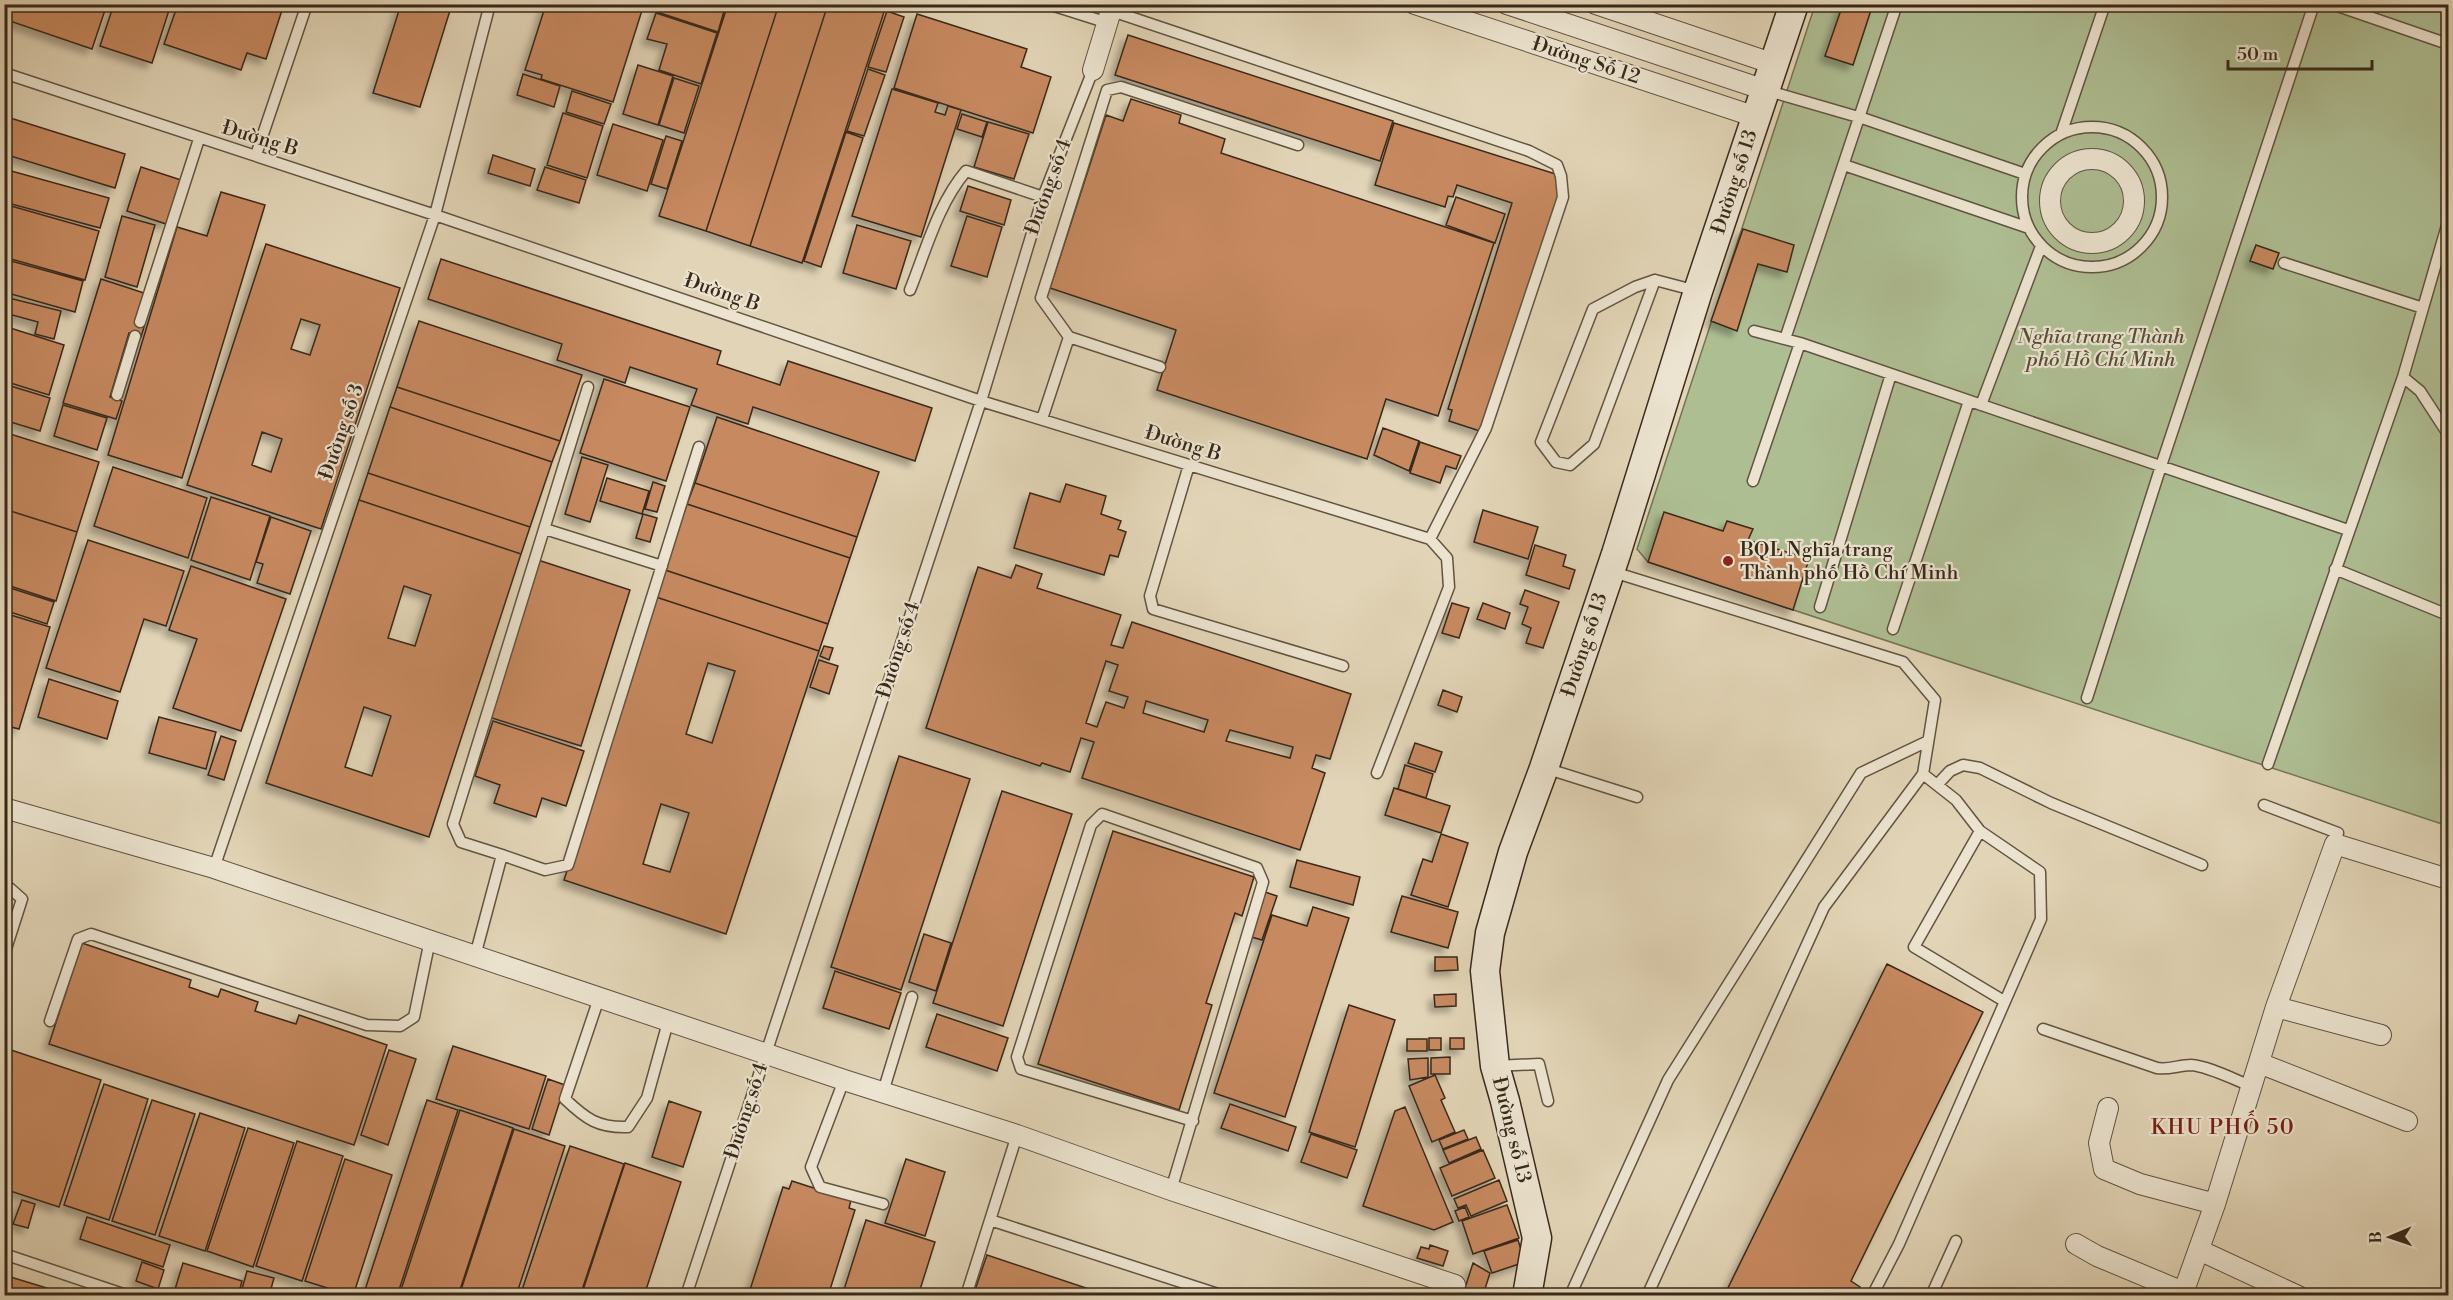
<svg xmlns="http://www.w3.org/2000/svg" width="2453" height="1300" font-family="'Libre Bodoni',serif">
<style>
.green{fill:#aebe93;stroke:#737456;stroke-width:1.5}
.building{fill:#c78960;stroke:#38291a;stroke-width:1.5;fill-rule:evenodd;filter:url(#shadow)}
.lines{fill:none;stroke-linecap:round;stroke-linejoin:round}
.lane-casing{stroke:#625441;stroke-width:13}
.street-casing{stroke:#625441;stroke-width:22}
.secondary-casing{stroke:#38291a;stroke-width:31}
.lane{stroke:#ece4d0;stroke-width:10}
.street{stroke:#ece4d0;stroke-width:20}
.secondary{stroke:#ece4d0;stroke-width:28}
.poi-dot{fill:#8f2418;stroke:#ece4d0;stroke-width:2}
.labels{text-anchor:middle;dominant-baseline:central;stroke-width:4.5;stroke-linejoin:round;paint-order:stroke}
.street-label{font-size:20px;fill:#38291a;stroke:#ece4d0}
.park-label{font-size:20px;font-style:italic;fill:#564e38;stroke:#ece4d0}
.poi-label{font-size:20px;fill:#38291a;stroke:#ece4d0;text-anchor:start}
.neighbourhood-label{font-size:21px;letter-spacing:1.5px;fill:#7a1f14;stroke:#ece4d0}
</style>
<defs>
<filter id="shadow"><feDropShadow dx="-5.5" dy="5.5" stdDeviation="3" flood-color="#0004"/></filter>
</defs>
<rect width="100%" height="100%" fill="#e2d5b7"/>
<filter id="stains"><feTurbulence type="fractalNoise" baseFrequency=".00333" numOctaves="4"/><feColorMatrix values="0 0 0 0 .2 0 0 0 0 .09 0 0 0 0 .02 0 0 0 .5 -.17"/></filter>
<radialGradient id="worn" r=".72"><stop offset=".6" stop-color="#630" stop-opacity="0"/><stop offset="1" stop-color="#630" stop-opacity=".3"/></radialGradient>
<path class="green" d="M1815,5h633v821l-800,-264 -11,-13z"/>
<path class="building" d="M4,4h103l-15,45 -88,-30z
M114,4h57l-19,59 -52,-17z
M178,4h106l-18,55 -19,-6 -6,17 -77,-26z
M401,4h51l-32,103 -47,-14z
M546,4h98l-31,98 -72,-23 1,-4 -17,-5z
M659,4h67l-8,28 -61,-20z
M728,4h51l-73,227 -47,-15z
M779,4h49l-78,242 -44,-15z
M828,4l58,2 -84,257 -52,-17z
M1843,4h30l-20,61 -28,-9z
M887,11l17,6 -18,55 -18,-5z
M656,13l61,20 -16,51 -42,-14 8,-26 -20,-5z
M917,14l110,35 -6,18 30,10 -18,56 -139,-45z
M1128,35l265,86 -13,40 -265,-86z
M638,65l35,11 -15,49 -35,-11z
M868,69l17,6 -21,61 -17,-5z
M523,74l37,12 -6,21 -37,-12z
M674,78l25,8 -15,47 -25,-8z
M892,89l46,14 -3,9 10,3 3,-9 13,4 -40,127 -69,-21z
M572,91l39,13 -7,20 -38,-12z
M1131,99l50,16 -2,8 46,16 -4,14 273,90 -56,173 -52,-17 -19,60 -210,-69 19,-60 -126,-42 56,-173 17,6z
M563,113l40,13 -16,52 -40,-13z
M962,114l25,8 -5,15 -25,-8z
M4,116l121,38 -10,34 -111,-34z
M988,122l41,12 -15,45 -40,-12z
M1394,123l171,54 -79,256 -37,-12 3,-11 -4,-1 64,-206 -55,-18 -4,12 -5,-1 -3,11 -70,-22z
M613,124l50,16 -16,51 -50,-16z
M846,132l17,6 -42,129 -17,-6z
M666,136l16,5 -15,48 -16,-5z
M493,155l42,14 -5,17 -42,-13z
M141,167l40,13 -15,44 -39,-13z
M545,167l41,13 -7,23 -42,-13z
M4,169l105,29 -9,30 -96,-26z
M968,186l43,14 -7,25 -44,-14z
M221,192l44,13 -83,273 -74,-23 69,-228 30,9z
M1456,197l49,17 -10,29 -49,-18z
M4,204l95,27 -14,49 -81,-23z
M122,216l33,9 -18,62 -32,-10z
M967,216l35,11 -15,50 -36,-11z
M857,225l54,16 -15,48 -53,-16z
M1743,229l51,16 -7,27 -29,-8 -21,67 -26,-10z
M266,244l134,44 -79,241 -134,-44zM301,319l19,6 -10,30 -19,-6zM262,432l20,7 -11,33 -19,-7z
M2256,245l23,8 -6,16 -23,-8z
M4,259l79,22 -8,31 -71,-20z
M441,259l280,92 -4,13 63,21 8,-24 144,47 -17,53 -162,-54 -5,17 -57,-19 6,-16 -67,-22 -5,16 -68,-23 5,-16 -134,-45z
M101,279l43,14 -4,29 5,2 -4,13 -12,-4 -19,64 12,4 -6,18 -53,-16z
M9,298l52,13 -7,28 -19,-5 3,-12 -33,-9z
M419,321l163,54 -22,66 -163,-54z
M4,326l60,19 -15,50 -45,-14z
M604,379l86,28 -24,74 -86,-28z
M4,384l46,14 -10,33 -36,-11z
M397,387l163,54 -8,21 -162,-55z
M63,405l44,13 -10,32 -43,-14z
M390,407l162,55 -22,65 -162,-54z
M717,417l162,55 -22,65 -162,-54z
M1383,428l36,13 -10,30 -35,-16z
M4,432l95,30 -22,70 -73,-23z
M1420,442l41,14 -5,13 -10,-3 -6,17 -30,-10z
M582,457l26,8 -18,57 -25,-8z
M113,467l94,31 -19,60 -94,-32z
M368,473l162,54 -9,27 -162,-54z
M607,478l42,13 -7,23 -42,-13z
M653,482l12,4 -8,26 -12,-3z
M695,483l162,54 -7,21 -163,-54z
M1066,484l40,12 -5,18 20,7 -3,8 8,3 -8,25 -8,-2 -6,20 -90,-27 16,-55 30,9z
M211,497l59,19 -20,64 -59,-20z
M359,500l162,54 -92,283 -163,-54zM404,586l27,9 -16,51 -27,-8zM364,707l27,9 -19,60 -27,-9z
M687,504l163,54 -22,66 -163,-54z
M4,509l73,23 -21,69 -52,-17z
M1483,510l55,17 -10,32 -54,-17z
M1664,512l59,19 4,-10 26,8 -5,11 61,19 -16,51 -145,-48z
M643,514l14,4 -7,24 -14,-4z
M271,517l40,14 -21,63 -33,-11 6,-19 -7,-2z
M88,540l96,31 -18,55 -22,-7 -24,73 -74,-24z
M1535,545l31,10 -3,11 12,4 -6,19 -43,-14z
M538,560l92,30 -49,156 -92,-29z
M1016,565l26,9 -5,14 84,27 -10,30 12,3 9,-26 219,72 -21,65 -14,-4 -4,13 13,5 -25,77 -218,-72 12,-36 -13,-4 -11,34 -28,-9 -2,3 -114,-38 52,-161 33,11zM1106,661l12,4 -9,26 19,6 -4,11 -18,-6 -9,25 -11,-4zM1146,701l62,19 -4,12 -61,-19zM1230,730l63,17 -3,11 -64,-17z
M191,566l95,33 -45,132 -68,-23 24,-69 -28,-9z
M665,570l163,54 -9,27 -163,-54z
M4,586l50,16 -7,22 -43,-14z
M1525,590l34,12 -16,46 -17,-5 5,-15 -9,-4 6,-17 -8,-3z
M656,597l163,54 -93,283 -162,-54zM708,663l27,8 -23,72 -26,-9zM661,804l28,9 -19,59 -27,-8z
M1452,603l17,5 -10,30 -17,-5z
M1483,603l27,10 -5,16 -28,-10z
M4,613l46,14 -31,102 -8,-2 -2,5 -5,-2z
M824,646l9,2 -4,12 -9,-4z
M819,660l19,6 -9,28 -19,-7z
M49,679l69,22 -11,38 -69,-22z
M1443,690l19,7 -5,15 -19,-7z
M159,717l57,15 -10,37 -57,-16z
M493,721l91,30 -18,55 -24,-8 -6,19 -42,-14 6,-18 -25,-9z
M221,736l15,5 -12,39 -16,-5z
M1415,743l27,9 -7,20 -27,-9z
M899,756l71,23 -69,211 -70,-23z
M1405,765l28,9 -7,24 -28,-9z
M1394,788l56,18 -9,27 -56,-18z
M1002,791l70,23 -69,212 -70,-23z
M1113,831l141,46 -12,39 -7,-3 -29,90 6,2 -33,105 -141,-46z
M1441,834l27,9 -20,64 -37,-12 12,-36 9,3z
M1297,860l63,17 -7,28 -63,-18z
M1262,891l15,5 -15,44 -14,-4z
M1402,896l56,16 -10,36 -57,-16z
M1313,907l36,11 -64,199 -71,-24 58,-178 35,11z
M924,934l27,9 -15,48 -27,-9z
M82,943l109,37 -2,7 29,10 3,-8 37,13 -3,9 41,13 3,-9 88,30 -33,100 -305,-101z
M1435,957h22l1,13 -23,1z
M1887,964l96,48 -132,269 9,6 -4,9h-132z
M835,971l66,22 -12,36 -66,-21z
M1456,994v12l-21,1 -1,-12z
M1349,1005l46,15 -40,127 -46,-15z
M937,1014l71,24 -11,33 -71,-24z
M1429,1038h12v12h-12z
M1450,1038h14v11h-14z
M1407,1039h20v12h-20z
M453,1046l93,30 -17,53 -93,-30z
M5,1048l96,32 -42,127 -55,-18z
M389,1050l27,9 -28,86 -27,-10z
M1450,1057v17h-19v-16z
M1428,1058v19l-18,3 -2,-21z
M1435,1075l10,23 -4,2 14,32 -23,10 -23,-56z
M548,1079l17,6 -16,50 -17,-6z
M104,1084l44,15 -39,121 -45,-15z
M152,1100l43,14 -40,121 -43,-14z
M427,1100l31,10 -61,186h-34z
M669,1101l32,11 -18,55 -31,-10z
M1230,1104l66,23 -8,24 -67,-23z
M1405,1107l48,115 -19,8 -71,-24 32,-95z
M460,1110l53,18 -55,168h-59z
M200,1113l45,15 -40,123 -46,-15z
M248,1128l46,15 -41,124 -46,-16z
M514,1129l51,17 -49,150h-57z
M1464,1130l4,9 -25,10 -4,-9z
M1311,1134l46,16 -10,28 -46,-16z
M1476,1137l5,12 -32,14 -6,-13z
M297,1141l46,15 -41,125 -46,-15z
M570,1146l54,18 -44,132h-60z
M1483,1150l12,28 -43,18 -12,-28z
M345,1159l47,16 -39,121 -48,-15z
M906,1159l39,13 -20,64 -40,-13z
M625,1163l56,19 -37,114h-63z
M1499,1180l8,21 -36,15 -5,-11 -8,3 -4,-9z
M792,1181l59,19 -2,8 6,2 -27,86h-80l35,-109 6,2z
M22,1200l13,4 -7,24 -15,-4z
M1507,1205l12,33 -46,16 -11,-33z
M1465,1207l4,10 -10,4 -4,-10z
M87,1217l83,28 -7,22 -83,-28z
M866,1220l69,22 -17,54h-76z
M1518,1240l7,22 -33,11 -8,-22z
M1430,1245l18,6 -5,15 -26,-8 4,-11 8,2z
M987,1255l102,34 -2,7h-114z
M142,1262l22,8 -6,19 -22,-8z
M183,1263l59,18 -4,15h-65z
M1473,1263l17,10 -6,19 -19,-4z
M247,1271l27,7 -5,18h-29z
M4,1275l69,21h-69z"/>
<g class="lines">
<g class="lane-casing">
<path id="lane" d="M1048,4l60,19
M2332,4l116,40
M1112,11l417,140 28,14 4,11 2,21 -77,231 -56,111
M4,73l431,142 546,186 449,138 17,19 2,29 -72,186
M1765,90l100,29 160,55
M2022 197a70 70 0 1 1 140 0a70 70 0 1 1-140 0Z
M2061,134l44,-130
M256,155l51,-151
M1844,165l185,63
M2284,263l139,45
M1655,280l-61,164 -24,21 -14,-3 -15,-20 52,-133 42,-22 20,-7 42,11
M910,290c16,-40 28,-86 56,-119l77,26
M140,322l59,-183
M1754,331l46,12 548,187
M1069,337l91,30
M1785,339l112,-335
M2403,377l17,14 28,43
M117,395l18,-59
M1981,405l60,-159
M1042,419l27,-82 -28,-39 66,-208 14,-3 177,58
M1189,465l-39,131 3,13 190,57
M1753,481l47,-138
M545,529l117,37
M2335,569l113,46
M1610,571l293,91 32,38 -12,74 -99,133 -177,389
M1820,607l71,-233
M1893,629l76,-228
M2087,698l74,-232 153,-462
M2268,764l135,-387 45,-155
M1545,768l92,29
M1937,785l13,-14 13,-6 17,3 71,35 151,62
M2264,805l74,28 -3,11
M1980,831l-66,116 90,54
M502,855l-41,-13 -8,-18 135,-437
M214,868l221,-653 55,-211
M4,883l18,16 -18,56
M475,956l27,-101 43,15 23,-5 131,-418
M599,998l-34,101c21,20 33,29 63,28l19,-29 21,-76
M50,1021l28,-82 13,-5 276,91 33,1 14,-9 16,-77
M2043,1029l114,39c12,2 22,-3 34,-3 17,1 44,15 60,21
M1495,1066l44,-2 9,37
M844,1080l-33,87 9,20 63,17
M883,1092l29,-95
M1171,1190l92,-308 -6,-14 -155,-54 -11,11 -74,232 4,12 172,52
M990,1220l234,76
M4,1254l125,42
M686,1296l295,-895 62,-204 50,-127
M966,1296l51,-161
M1570,1296l98,-216 193,-307 67,-32
M1872,1296l27,-52 142,-325 -1,-47 -60,-41 -24,-31 -33,-26
M1931,1296l25,-55"/>
</g>
<g class="street-casing">
<path id="street" d="M1415,4l341,113
M1507,4l258,86
M1596,4l178,60
M1093,70l20,-66
M2050 201a42 42 0 1 1 84 0a42 42 0 1 1-84 0Z
M4,808l210,60 630,212 173,55 154,55 284,95
M2276,1007l105,28
M2259,1063l148,58
M2108,1108l-9,35 5,26 36,15 75,20
M2076,1244l21,12 86,36
M2199,1250l99,46
M2182,1296l33,-92 61,-197 59,-163 113,35"/>
</g>
<g class="secondary-casing">
<path id="secondary" d="M1527,1296l10,-58 -32,-137 -10,-35 -10,-95 5,-38 23,-81 31,-84 72,-214 82,-263 96,-287"/>
</g>
<use href="#lane" class="lane"/>
<use href="#street" class="street"/>
<use href="#secondary" class="secondary"/>
</g>
<circle class="poi-dot" cx="1728" cy="561" r="6"/>
<g class="labels">
<g class="street-label">
<text transform="translate(1586 61) rotate(18)">Đường Số 12</text>
<text transform="translate(260 139) rotate(17)">Đường B</text>
<text transform="translate(1735 182) rotate(-72)">Đường số 13</text>
<text transform="translate(1049 187) rotate(-70)">Đường số 4</text>
<text transform="translate(722 293) rotate(19)">Đường B</text>
<text transform="translate(342 432) rotate(-71)">Đường số 3</text>
<text transform="translate(1183 444) rotate(17)">Đường B</text>
<text transform="translate(1585 645) rotate(-72)">Đường số 13</text>
<text transform="translate(899 650) rotate(-72)">Đường số 4</text>
<text transform="translate(747 1111) rotate(-72)">Đường số 4</text>
<text transform="translate(1511 1130) rotate(76)">Đường số 13</text>
</g>
<g class="park-label">
<text x="2101" y="337">Nghĩa trang Thành<tspan x="2101" dy="23">phố Hồ Chí Minh</tspan></text>
</g>
<g class="poi-label">
<text x="1740" y="550">BQL Nghĩa trang<tspan x="1740" dy="23">Thành phố Hồ Chí Minh</tspan></text>
</g>
<g class="neighbourhood-label">
<text x="2223" y="1128">KHU PHỐ 50</text>
</g>
</g>
<rect width="2453" height="1300" fill="none" stroke="#e2d5b7" stroke-width="24"/>
<rect x="6" y="6" width="2441" height="1288" fill="none" stroke="#38291a" stroke-width="3"/>
<rect x="12" y="12" width="2429" height="1276" fill="none" stroke="#38291a" stroke-width="1.5"/>
<g transform="translate(2390 1237) rotate(268)" stroke="#ece4d0" stroke-width="4.5" paint-order="stroke">
<path d="M0-4.5L10 22L0 15L-10 22Z" fill="#38291a"/>
<text y="-9" font-size="16" font-weight="bold" text-anchor="middle" fill="#38291a">B</text>
</g>
<path d="M2228 60v9h144v-9" fill="none" stroke="#38291a" stroke-width="3"/>
<text x="2237" y="60" font-size="18" fill="#38291a" stroke="#ece4d0" stroke-width="4.5" paint-order="stroke">50 m</text>
<rect width="100%" height="100%" filter="url(#stains)"/>
<rect width="100%" height="100%" fill="url(#worn)"/>
</svg>
